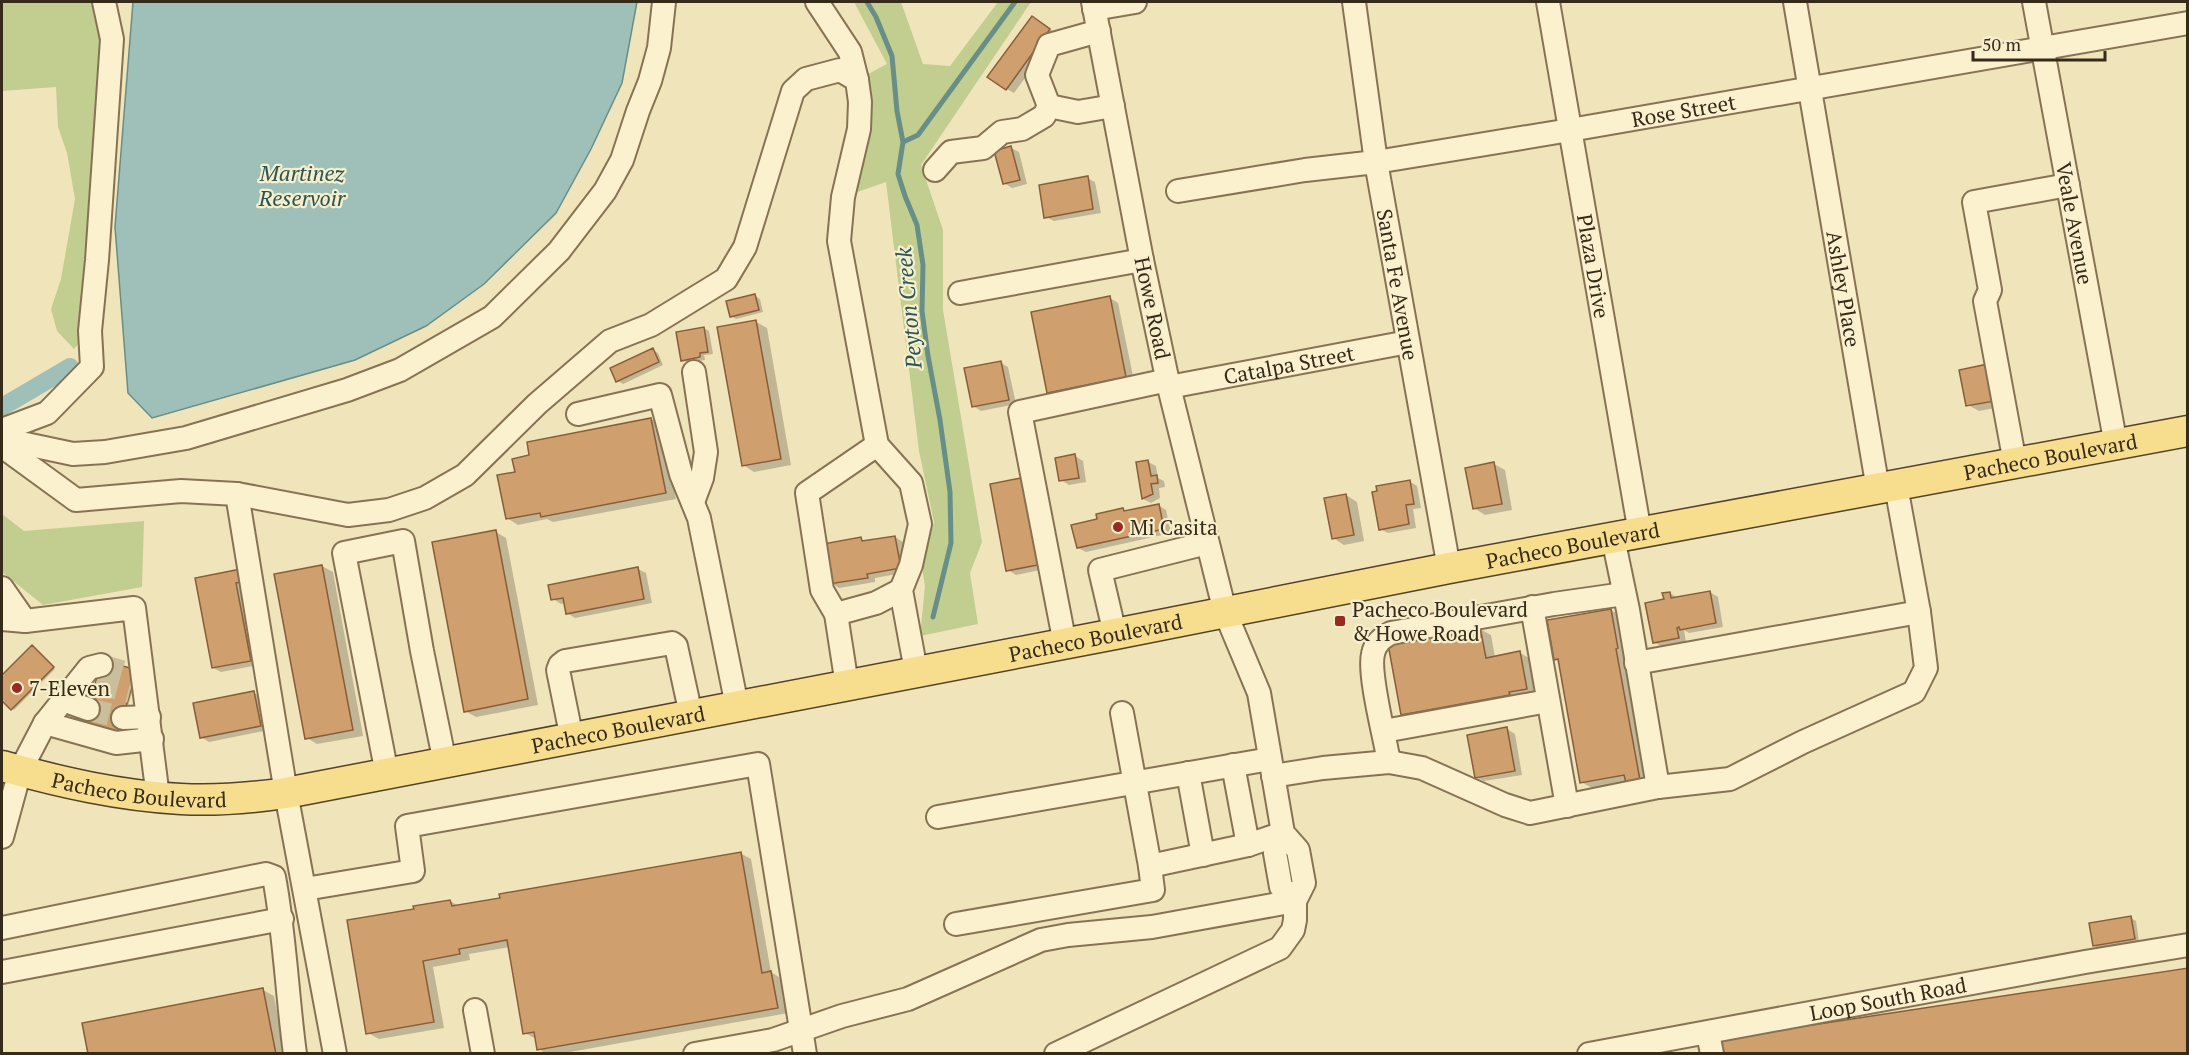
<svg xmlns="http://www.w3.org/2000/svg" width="2189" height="1055" font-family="'PT Serif',serif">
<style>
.green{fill:#c1ce8f}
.water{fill:#9fc0b9;stroke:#678e87;stroke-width:1.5}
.shadow{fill:#0003}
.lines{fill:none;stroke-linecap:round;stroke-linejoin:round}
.stream{stroke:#678e87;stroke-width:5}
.canal{stroke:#9fc0b9;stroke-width:18}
.building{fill:#d09f6e;stroke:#885e39;stroke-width:1.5}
.minor-tunnel{stroke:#cbbf9b;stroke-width:22;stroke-dasharray:22 11;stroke-linecap:butt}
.minor-casing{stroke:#877354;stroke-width:26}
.major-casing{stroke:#544129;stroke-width:33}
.minor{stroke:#fbf1ce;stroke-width:22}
.major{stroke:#f7de8f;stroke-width:30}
.poi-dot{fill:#992a21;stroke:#f7eecb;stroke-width:2}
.labels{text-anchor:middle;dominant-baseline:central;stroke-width:4.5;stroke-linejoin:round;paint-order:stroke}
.street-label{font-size:21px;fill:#362a1a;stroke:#f7eecb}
.poi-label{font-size:21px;fill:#362a1a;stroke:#f7eecb;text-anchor:start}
.water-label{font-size:22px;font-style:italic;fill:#285656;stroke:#f7eecb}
</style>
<rect width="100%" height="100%" fill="#f0e4bb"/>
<path class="green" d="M2,2h102l-14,329 -16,18 -17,-18 -6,-22 10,-30 14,-80 -8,-46 -9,-26 -2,-40 -54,4z
M854,2h47l22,62 27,2 48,-64h33l-110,163 22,65v80l39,232 -12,31 8,51 -58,12 5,-50 -3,-18 12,-46 -15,-71 -33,-269 -43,15 14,-117 30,-16z
M2,514l22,17 120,-10 -2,66 -99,18 -41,-33z"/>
<path class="water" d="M133,2h504l-15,81 -31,66 -35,64 -72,71 -58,42 -71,34 -203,58 -24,-25 -13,-166z"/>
<path class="shadow" d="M1040,22l17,12 -43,59 -7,-4z
M1011,148l8,4 8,32 -15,4 -8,-5z
M1087,178l8,4 6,31 -47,8 -8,-4z
M755,296l5,3 3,13 -27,7 -5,-3z
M1110,298l8,5 16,78 -77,15 -8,-4z
M756,322l11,6 24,137 -37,7 -11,-7z
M704,328l5,3 4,23 -9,1 1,5 -17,3 -5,-3z
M653,350l5,3 5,12 -40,19 -5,-3z
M1001,363l7,4 8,37 -35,7 -8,-5z
M1961,371l44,35 -26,5 -11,-6z
M651,419l10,6 15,74 -123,23 -6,-3 -29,6 -11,-7 9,-45z
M1075,456l8,5 3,21 -17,3 -8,-5z
M1148,462l8,4 2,12 6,3 1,6 -6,1 1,10 -9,5 -8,-4z
M1494,464l11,6 7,40 -27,5 -11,-7z
M1021,480l8,4 16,85 -29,6 -8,-5z
M1409,481l8,5 4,22 -8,1 3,19 -28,5 -8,-4z
M1346,495l11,7 7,39 -20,4 -11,-7z
M1158,505l8,5 5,23 -85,19 -8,-4 21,-28 24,-11 5,3z
M496,532l10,6 32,167 -62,12 -11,-6z
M895,537l8,5 5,30 -33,6v4l-36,6 -8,-5 30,-44 5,3z
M322,566l11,6 30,164 -46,8 -10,-6z
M638,569l8,4 6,30 -77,15 -8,-5 -1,-10 -5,1 -8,-5z
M241,571l17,94 -37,7 -8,-4 -16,-89z
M1710,592l8,5 5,30 -34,6 -5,-3 2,12 -24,5 -8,-5 11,-42 5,-7 8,5z
M1611,610l10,6 29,170 -24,-4 -34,6 -11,-6 -22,-121 -4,-2z
M1480,629l11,6 4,22 25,-4 11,6 6,36 -124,25 -11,-6z
M32,647l23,22 -41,41 -12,-11v-22z
M138,672l-20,68 -32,-10z
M254,693l8,5 7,32 -60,12 -8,-5z
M1507,729l8,5 7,41 -38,6 -8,-4z
M740,853l11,6 20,113 11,7 6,34 -229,41h-13l-7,-5 -3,-10 -11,-6 -15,-86 -41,7 1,6 -37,7 11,61 -65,11 -11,-6 48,-123 34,-9 9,5z
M2131,918l5,3 3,21 -40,6 -5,-2z
M263,990l11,6 11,58h-196z"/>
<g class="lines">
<path class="stream" d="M867,2l9,15 16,39 5,55 6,31 -5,32 7,22 12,29 6,40 -1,46 6,45 12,64 10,72 1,51 -18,74
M903,142l15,-7 97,-133"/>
<path class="canal" d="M2,407l68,-40"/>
</g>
<path class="building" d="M1032,16l18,13 -44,61 -19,-13z
M1011,146l9,34 -17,4 -9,-33z
M1088,176l5,33 -49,9 -5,-33z
M755,294l4,16 -29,7 -4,-16z
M1110,296l16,81 -79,16 -16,-81z
M756,320l25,139 -39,7 -25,-139z
M704,327l4,25 -8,1v4l-19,4 -5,-29z
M653,348l6,14 -43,20 -6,-14z
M1001,361l8,39 -37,7 -8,-39z
M1988,364l7,37 -29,5 -7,-36z
M651,418l15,75 -125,24 -1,-4 -34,6 -9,-44 18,-3 -3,-13 17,-4 -2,-13z
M1075,454l4,24 -20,3 -4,-23z
M1148,460l3,16 6,-1 1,8 -7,1 2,10 -11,5 -6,-37z
M1494,462l8,42 -29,5 -8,-41z
M1021,478l17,87 -32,6 -16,-87z
M1410,480l4,24 -8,1 3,19 -30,6 -7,-38 5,-1 -1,-5z
M1346,494l8,41 -22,4 -8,-41z
M1159,504l5,25 -87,19 -6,-23 26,-6 -1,-5 27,-6 1,3z
M496,530l32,169 -64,13 -32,-170z
M895,536l6,32 -34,6 1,4 -39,6 -6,-40 38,-7 1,4z
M322,565l31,165 -48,9 -31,-165z
M638,567l6,32 -78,15 -3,-16 -12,2 -3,-15z
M241,569l2,13 -7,1 15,78 -39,7 -17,-90z
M1710,591l6,32 -36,7 -1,-3 -2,1 2,10 -26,5 -8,-40 19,-4 -2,-6 8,-1 1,6z
M1611,609l7,39 -2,1 24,131 -14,3 -2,-8 -44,8 -22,-124 -4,1 -7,-40z
M1480,627l6,31 34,-7 7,38 -18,3 1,3 -109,20 -13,-71z
M32,645l22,22 -43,43 -9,-9v-26z
M102,660l35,10 -21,70 -34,-10z
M254,691l7,35 -61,12 -7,-35z
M1507,727l8,44 -40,7 -8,-43z
M741,852l21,121 9,-2 7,37 -241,42 -3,-18 -11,2 -16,-94 -48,9 1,5 -37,7 11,61 -68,12 -19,-114 67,-11 -1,-3 37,-6 2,6 48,-8 -1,-4z
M2131,916l4,23 -42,7 -4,-23z
M2188,968v86h-465l-3,-15z
M263,988l13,66h-188l-6,-31z"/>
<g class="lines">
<path class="minor-tunnel" d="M101,665l34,10
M96,683l34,9
M88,709l35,9"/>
<g class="minor-casing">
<g id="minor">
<path d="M817,2l33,50 7,28"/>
<path id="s1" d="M1354,2l22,160 73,406"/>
<path id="s2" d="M1548,2l92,531"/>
<path id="s3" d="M1795,2l83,487"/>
<path id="s4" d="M2034,2l82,443"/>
<path d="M1094,9l41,-7"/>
<path d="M1099,31l-50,14 -12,30 12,31 29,6 35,-6"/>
<path d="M935,170l16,-18 32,-4 19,-16 20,-3 22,-13 5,-10"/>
<path id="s5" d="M1178,191l127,-21 71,-8 194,-32 618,-107"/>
<path d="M960,293l182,-33"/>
<path id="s6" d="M1169,387l239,-45"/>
<path d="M578,414l82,-19 21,79 18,44 38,188"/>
<path d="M2,430l45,-17 45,-46 -2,-36 7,-71 15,-221 -8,-37"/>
<path d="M2,439l71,15 32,-2 81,-14 161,-48 53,-20 92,-53 67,-66 46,-60 17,-31 16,-49 12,-30 9,-33 5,-46"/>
<path d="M2,446l74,54 105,-9 56,3 111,21 41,-5 36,-12 40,-23 72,-71 73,-63 41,-16 75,-46 19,-32 48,-156 13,-12 34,-9 17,10 3,22 -1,27 -16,68 -4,44 38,204 34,38 9,41 -9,41 -10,25 15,81"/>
<path d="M2015,463l-30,-162 5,-11 -16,-88 94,-17"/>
<path d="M237,494l49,299 49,261"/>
<path d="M693,502l9,-24 4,-26 -12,-80"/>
<path d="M2,588l23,33"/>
<path d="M1532,607l35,199"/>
<path d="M836,614l40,-11 25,-13"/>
<path d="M2,619l23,2 109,-13 24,189"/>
<path d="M1115,634l-15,-64 107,-27"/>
<path d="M1065,644l-45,-232 148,-32"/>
<path d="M1636,663l283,-51 -23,-126"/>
<path d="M101,665l-12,3 -44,55 71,20 36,-4"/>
<path d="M847,685l-11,-71 -14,-24 -15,-97 70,-48"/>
<path d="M63,700l25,9"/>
<path d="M123,718l26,-1"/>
<path d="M1384,731l164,-30"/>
<path d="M572,739l-14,-69 2,-5 5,-4 107,-18 4,3 15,69"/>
<path d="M1389,762c-4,-24 -21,-88 -16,-108 2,-11 9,-16 18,-21l163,-29 70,-10"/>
<path d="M1233,765l15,80"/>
<path d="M1188,773l15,82"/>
<path d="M387,774l-43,-221 59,-12 19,110 23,112"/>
<path d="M1273,776l50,-8 66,-6 33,6 83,37 25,8 128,-26 -30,-177 -15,-72"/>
<path d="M1658,787l72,-8 73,-37 111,-50 12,-24 -7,-56"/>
<path d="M938,817l332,-58"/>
<path d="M1283,833l-8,20 6,34 14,14"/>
<path d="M2,837l18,-66 25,-48"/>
<path d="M1150,866l98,-21 35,-12"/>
<path d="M305,889l108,-18 -6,-45 351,-62 47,290"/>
<path d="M956,924l197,-34 -3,-24 -28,-153"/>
<path d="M2,928l264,-54 8,3c11,58 13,118 21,177"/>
<path d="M2,972l280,-53"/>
<path d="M475,1010l8,44"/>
<path d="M1708,1033l4,21"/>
<path d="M695,1054l78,-14 69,-24 66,-17 133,-59 27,-5 84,-8 143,-26"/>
<path d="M1056,1054l224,-106 13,-18 2,-10v-19l9,-18 -6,-33 -15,-17 -24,-140 -34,-81 -56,-225 -27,-127 -49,-258"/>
<path id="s7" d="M1589,1054l496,-92 103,-17"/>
</g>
</g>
<g class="major-casing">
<g id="major">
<path id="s8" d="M2,766c58,16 118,30 179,33 35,2 70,-1 105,-6l829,-159 334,-66 739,-137"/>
</g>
</g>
<use href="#minor" class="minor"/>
<use href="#major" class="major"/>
</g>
<g class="poi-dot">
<circle cx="1118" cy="527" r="6"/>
<rect x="1334" y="615" width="12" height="12" rx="3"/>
<circle cx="17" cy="688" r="6"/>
</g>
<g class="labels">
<g class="street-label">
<text stroke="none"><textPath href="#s5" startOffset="512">Rose Street</textPath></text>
<text stroke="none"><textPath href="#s4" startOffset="225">Veale Avenue</textPath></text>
<text stroke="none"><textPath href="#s2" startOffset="268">Plaza Drive</textPath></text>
<text stroke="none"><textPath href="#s1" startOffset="286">Santa Fe Avenue</textPath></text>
<text stroke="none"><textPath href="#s3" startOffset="291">Ashley Place</textPath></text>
<text transform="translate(1153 308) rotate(78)">Howe Road</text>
<text stroke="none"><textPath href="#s6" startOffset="122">Catalpa Street</textPath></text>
<text stroke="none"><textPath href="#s8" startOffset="2084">Pacheco Boulevard</textPath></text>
<text stroke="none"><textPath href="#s8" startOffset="1598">Pacheco Boulevard</textPath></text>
<text stroke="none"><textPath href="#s8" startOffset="1112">Pacheco Boulevard</textPath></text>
<text stroke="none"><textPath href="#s8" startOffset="626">Pacheco Boulevard</textPath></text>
<text stroke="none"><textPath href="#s8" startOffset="140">Pacheco Boulevard</textPath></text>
<text stroke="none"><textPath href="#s7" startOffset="304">Loop South Road</textPath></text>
</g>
<g class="poi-label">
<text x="1130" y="527">Mi Casita</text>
<text x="1352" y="609">Pacheco Boulevard<tspan x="1352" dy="24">&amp; Howe Road</tspan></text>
<text x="29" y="688">7-Eleven</text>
</g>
<g class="water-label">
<text x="302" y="172">Martinez<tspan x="302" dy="25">Reservoir</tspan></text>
<text transform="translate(908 308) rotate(-95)">Peyton Creek</text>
</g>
</g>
<rect width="2189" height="1055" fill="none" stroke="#362a1a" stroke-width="6"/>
<path d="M1973 51v9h132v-9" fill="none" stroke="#362a1a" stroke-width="3"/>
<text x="1982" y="51" font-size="18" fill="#362a1a" stroke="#f7eecb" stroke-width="4.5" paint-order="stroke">50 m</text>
</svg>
